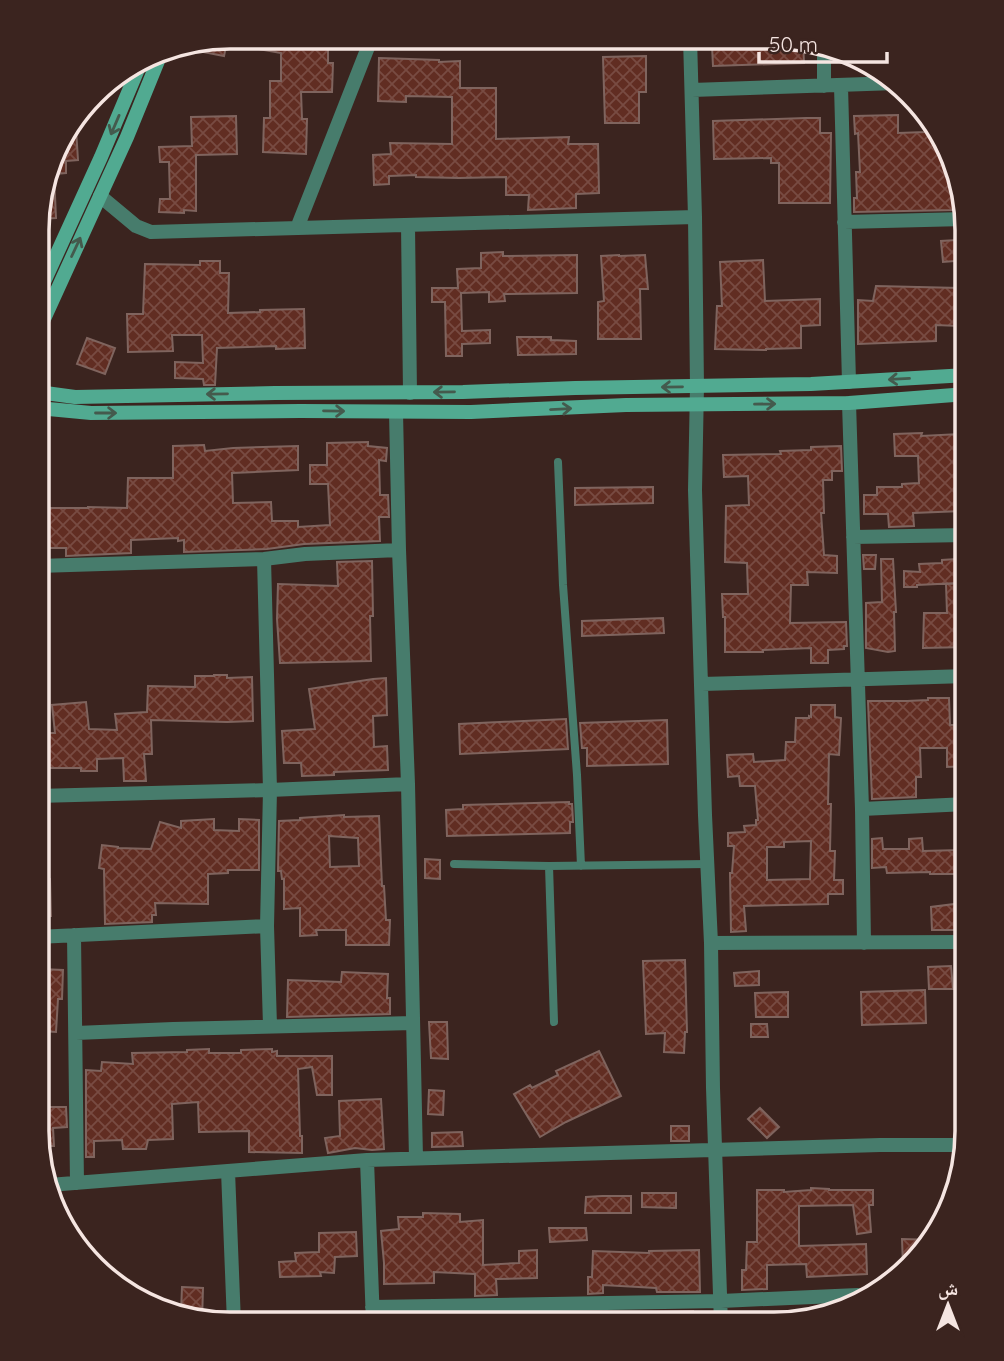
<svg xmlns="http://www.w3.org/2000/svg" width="1004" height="1361" font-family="Quicksand,'Noto Naskh Arabic',sans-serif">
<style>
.building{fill:url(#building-cross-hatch);stroke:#7f645e;stroke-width:2;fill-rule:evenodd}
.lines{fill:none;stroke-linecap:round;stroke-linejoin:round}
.lane{stroke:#477c6c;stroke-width:8}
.street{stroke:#477c6c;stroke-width:14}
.secondary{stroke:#51aa91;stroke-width:14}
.oneway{stroke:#445a4d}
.rim{fill:none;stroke:#f5e5e1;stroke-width:3.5}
</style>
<defs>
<pattern id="building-cross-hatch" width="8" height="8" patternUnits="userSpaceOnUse" patternTransform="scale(1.75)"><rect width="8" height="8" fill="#612d22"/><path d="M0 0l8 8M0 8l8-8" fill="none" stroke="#784b42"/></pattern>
</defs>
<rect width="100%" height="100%" fill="#3b241f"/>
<path class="building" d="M228,37l-4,19 -21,-4 2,-11z
M230,37h98v26h5l-1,29h-31l1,27h5l-1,35 -43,-2 1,-34h6v-37h11v-28l-51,-9z
M720,38h32v4l38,-1v-3h9l4,2 1,23 -91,3 -1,-20h8z
M646,56v36h-7v31h-34l-2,-66z
M379,58l60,2v2l21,-1v27h36v51l73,-2 -1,7h30l1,49 -23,1v14l-48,2 1,-15h-23v-18l-47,1 -43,-1v-2l-27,1v8l-15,1 -1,-30 18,-1 -1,-11 62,1v-47l-46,-1v6l-28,-1z
M898,115v18l28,-1v-14l21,26 11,46h-3l-1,20 -100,2v-14h3l-1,-26h4l-2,-39 -3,1 -1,-18z
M236,116l1,38 -41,1v56l-12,-1v3l-25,-1 1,-13h10l-1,-37h-9l-1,-15 33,-1 -1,-29z
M806,118h14v15h11l-1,70h-51v-40h-8v-5l-57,1 -1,-38z
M66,129h10l2,31 -12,1v12l-12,1 2,44 -18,1v-14l24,-71z
M956,240v3l11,-1v18l-24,2 -2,-21z
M503,252v4l74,-1v38l-73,1 1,7 -16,1v-10l-28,1 1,38 28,-1v13l-28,1v12h-16l-1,-54h-13v-14h26l-1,-19 24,-1v-15z
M619,255v1l26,-1 3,34h-8l1,50h-43v-37l6,-1 -3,-45z
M763,260l2,41 55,-2v26l-19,1v22l-35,1v1l-51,-1 2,-43h5l-2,-44z
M200,261h20v12h9l-1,40 32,-1v-2l44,-1 1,39 -29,1v-3l-59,2 -2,37h-11l-1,-6 -28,-1v-16l28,1 -1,-28h-30l1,16 -45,1 -1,-38h16l2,-50 55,1z
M876,286l83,2 -1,38 -22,-1v16l-78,3v-44l15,1z
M517,337h34v3l25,1v13l-58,1z
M87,338l28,10 -10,26 -28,-10z
M922,433l-1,3 39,-2v19h5l1,23h-5l1,35 -49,2 1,13 -25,1 -1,-13h-24v-19h13v-8h25v-3l17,-1 -1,-27h-23l-1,-22z
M368,442v4l19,2 -1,13 -7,-1 1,35h8l1,22h-10l1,24 -76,3 -37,5 -83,3v-12l-6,1v-3l-47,2v13l-65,3v-8h-28v-40h50v-1l39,1 1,-30h45v-32l31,-1 1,6 28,-3 65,-2v24l-66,3 1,30 38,-1 1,19h26v6l32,-2 -2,-41h-18v-19h17v-22z
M841,446l1,25h-10v9h-9l1,33h-3l3,42 13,1v17l-30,-1 1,13h-17l-1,38 56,-1 1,24h-3v3l-16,1v13h-17v-15l-48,2v2h-38v-35h-2l-1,-23h26l-1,-31 -22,-1 1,-56 23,-1 -1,-29 -24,1 -1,-22 58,-1 -1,-3 31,-1v-3z
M653,487v16l-78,2v-17z
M863,555h13l-1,14h-11z
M881,559h12l3,53h-2l1,39 -7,1 -22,-4v-45l16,-1z
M956,559l2,24 -41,2v2h-13v-16l16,1 -1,-8 23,-1v-3z
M372,561l1,55h-3l1,45 -91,2 -3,-44 1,-35 60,2 -1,-24z
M967,583v64l-44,1 1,-35h23l-1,-29z
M663,618l1,15 -82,3v-15z
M214,675h13v3l25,-1 1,44 -26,1 -76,-2 1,34h-8l2,27h-22l-1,-23 -26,1v12h-16v-3h-32v-35h6l-3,-28 34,-3 3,27 28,1 -2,-16 32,-2 1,-26 47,1v-11h19z
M386,678l1,37 -14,1 1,31 13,-1 1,24 -54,2v3l-32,1 -1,-13h-17l-2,-32 33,-2 -6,-40 64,-10z
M928,698h21l1,27h17v41l-20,1v-19h-27l1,29h-5v20l-44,2 -4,-98h39l21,-1z
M811,705h24v12l6,1 -2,37 -10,-1 -1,50h3l-1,47h5l-1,29h9v14h-15v10l-84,2 2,25 -15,1 -1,-59h2l2,-27h-6v-13l17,-1 -1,-6 12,-1v-5h2l-3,-34h-15l-1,-10 -11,1 -1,-22 26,-1 1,8 31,-2 1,-18h9l1,-24h13v-2l2,1zM811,841l-1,38 -43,1v-33h17v-5z
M566,719l2,30 -108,5 -1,-30z
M667,720l1,44 -81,2v-18h-5l-2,-25z
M569,802v2h3l1,18h-3v11l-123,3 -1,-26 17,-1v-4z
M344,815v2l35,-1 3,70h2l2,34h4l-1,25h-43v-15h-30l1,5 -17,1v-28l-16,1v-30h-2l-1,-8h-3l1,-50 21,-1v-2zM329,836l29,2 1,28 -29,1z
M214,819v11l25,1v-12l20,1v50h-31v3l-20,1v30l-53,-1 1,12h-4v7l-47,2 -1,-55 -5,-1 3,-23 16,2v1l33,1 9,-27 21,6v-7z
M882,838l1,11h26v-10l13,-1 1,13 37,-1 1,24h-31v-2l-43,1 -1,-6 -14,1v-29z
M425,859l15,1v19l-15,-1z
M50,879l1,37h-14v-36z
M955,904v26h-23l-1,-23z
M685,960l2,72h-2l-1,21 -20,-1 1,-19 -19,1 -3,-73z
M951,966l2,23h-24l-1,-22z
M40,969l23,1 -1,29h-4l-2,33 -15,-1 2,-41h-4z
M759,971v14l-24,1 -1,-13z
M342,972l46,2 -1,24h3v16l-103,3 1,-37 53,2z
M925,990l1,33 -64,2 -1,-33z
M788,992v25h-32l-1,-24z
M429,1022h18l1,37 -17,-1z
M751,1024h16l1,13h-17z
M209,1049v4h32v-3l31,-1v3l5,-1v5h55v39h-15l-5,-28 -14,2 2,67h2v17l-53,-1v-21l-50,1 -1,-30 -26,2 1,35 -25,1 -2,9h-23l-1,-9 -28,1v16h-8v-87l15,1 1,-9 31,2 -1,-11 55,-1v-2z
M599,1051l22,45 -55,26 -26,15 -26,-43 16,-9 2,3 26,-13 -2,-4z
M429,1090l15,1 -1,24 -15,-1z
M381,1099l3,50 -12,1 -17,-2 -27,5 -3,-15 15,-2 -1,-35z
M37,1107h29l1,20 -14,1 1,18h-14l-3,-15z
M760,1108l19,19 -12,11 -19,-19z
M671,1126h18v15h-18z
M462,1132l1,14 -31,1v-14z
M811,1188l18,1v1h44v15h-4l2,27 -14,2 -4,-29 -54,1v40l67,-2 1,30 -60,3 -1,-13 -39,1v24l-25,1v-20h4l1,-28h10v-52h27v2l27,-2z
M642,1193h34v15l-34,-1z
M602,1196h29v17h-46l1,-16z
M423,1213l37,1v8l23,-2v45l36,-2v-12l18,-1v28l-41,1 1,16 -22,1v-22l-41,-2v11l-50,1v-21l-3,-32 18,-2 -1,-12h25z
M549,1228h37l1,12 -37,2z
M356,1232l1,24 -22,1 -1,16 -14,-1 1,4 -41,1 -1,-15 17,-1 -1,-8 24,-1v-19z
M902,1239l31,1 -30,26z
M699,1250l1,42h-43l-1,-4 -53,-3v8l-15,1v-17h4l1,-26 56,2v-2z
M182,1287l21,1 -1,33 -21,-8z
M693,1311v13h-36v-12z"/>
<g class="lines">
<path class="lane" d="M558,462l5,123 14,190 4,91
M454,864l95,2 159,-2
M549,866l5,156"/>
<path class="street" d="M690,38l5,179 2,169 -2,104 10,325 6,128 2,145 8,236
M824,49v37
M841,86l8,296
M692,90l205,-7
M100,196l36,30 15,6 544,-15
M844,222l121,-3
M408,225l2,168
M297,228l75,-191
M849,403l13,406 2,134
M396,412l3,138 9,234 8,374
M853,537l114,-2
M264,559l6,231 -3,136 3,100
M38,566l226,-7 41,-5 94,-4
M702,684l265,-8
M37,796l233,-6 138,-6
M862,809l105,-5
M74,935l3,248
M37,937l230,-11
M711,943l256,-1
M76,1033l97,-4 240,-6
M367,1160l6,163
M228,1171l6,152
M49,1185l318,-25 513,-15h87
M372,1307l349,-6 137,-6v10"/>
<path class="secondary" d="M38,295l63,-138 40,-95
M38,332l89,-195 35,-86
M38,392l37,5 200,-4 188,-1 112,-4 236,-4 156,-9
M38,408l53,5 209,-2 171,1 155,-7 223,-2 118,-9"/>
</g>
<defs><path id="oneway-shaft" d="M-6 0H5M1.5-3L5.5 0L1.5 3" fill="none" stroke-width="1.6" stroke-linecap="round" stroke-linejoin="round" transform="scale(1.75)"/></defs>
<g class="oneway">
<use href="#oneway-shaft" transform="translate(115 125) rotate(113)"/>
<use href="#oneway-shaft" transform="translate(76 247) rotate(-65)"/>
<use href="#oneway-shaft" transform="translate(899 379) rotate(177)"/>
<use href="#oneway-shaft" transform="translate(672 387) rotate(179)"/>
<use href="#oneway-shaft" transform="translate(444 392) rotate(179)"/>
<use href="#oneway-shaft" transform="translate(217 394) rotate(179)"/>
<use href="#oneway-shaft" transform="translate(765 404) rotate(-1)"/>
<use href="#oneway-shaft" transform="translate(561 409) rotate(-3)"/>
<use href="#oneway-shaft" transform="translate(334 411) rotate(1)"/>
<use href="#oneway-shaft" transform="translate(106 413)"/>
</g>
<path d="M0 0H1004V1361H0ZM230 49H774A181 181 0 0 1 955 230V1131A181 181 0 0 1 774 1312H230A181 181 0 0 1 49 1131V230A181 181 0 0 1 230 49Z" fill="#3b241f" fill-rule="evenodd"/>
<path class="rim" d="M230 49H774A181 181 0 0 1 955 230V1131A181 181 0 0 1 774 1312H230A181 181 0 0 1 49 1131V230A181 181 0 0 1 230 49Z"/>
<g transform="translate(948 1305)" stroke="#3b241f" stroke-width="5" paint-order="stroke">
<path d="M0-5L12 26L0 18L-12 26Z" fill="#f5e5e1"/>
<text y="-10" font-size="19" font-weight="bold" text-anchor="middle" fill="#f5e5e1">ش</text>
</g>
<path d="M759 52v10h128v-10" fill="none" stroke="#f5e5e1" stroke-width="3.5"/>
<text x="769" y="52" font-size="21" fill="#f5e5e1" stroke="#3b241f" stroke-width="5" paint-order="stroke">50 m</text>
</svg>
